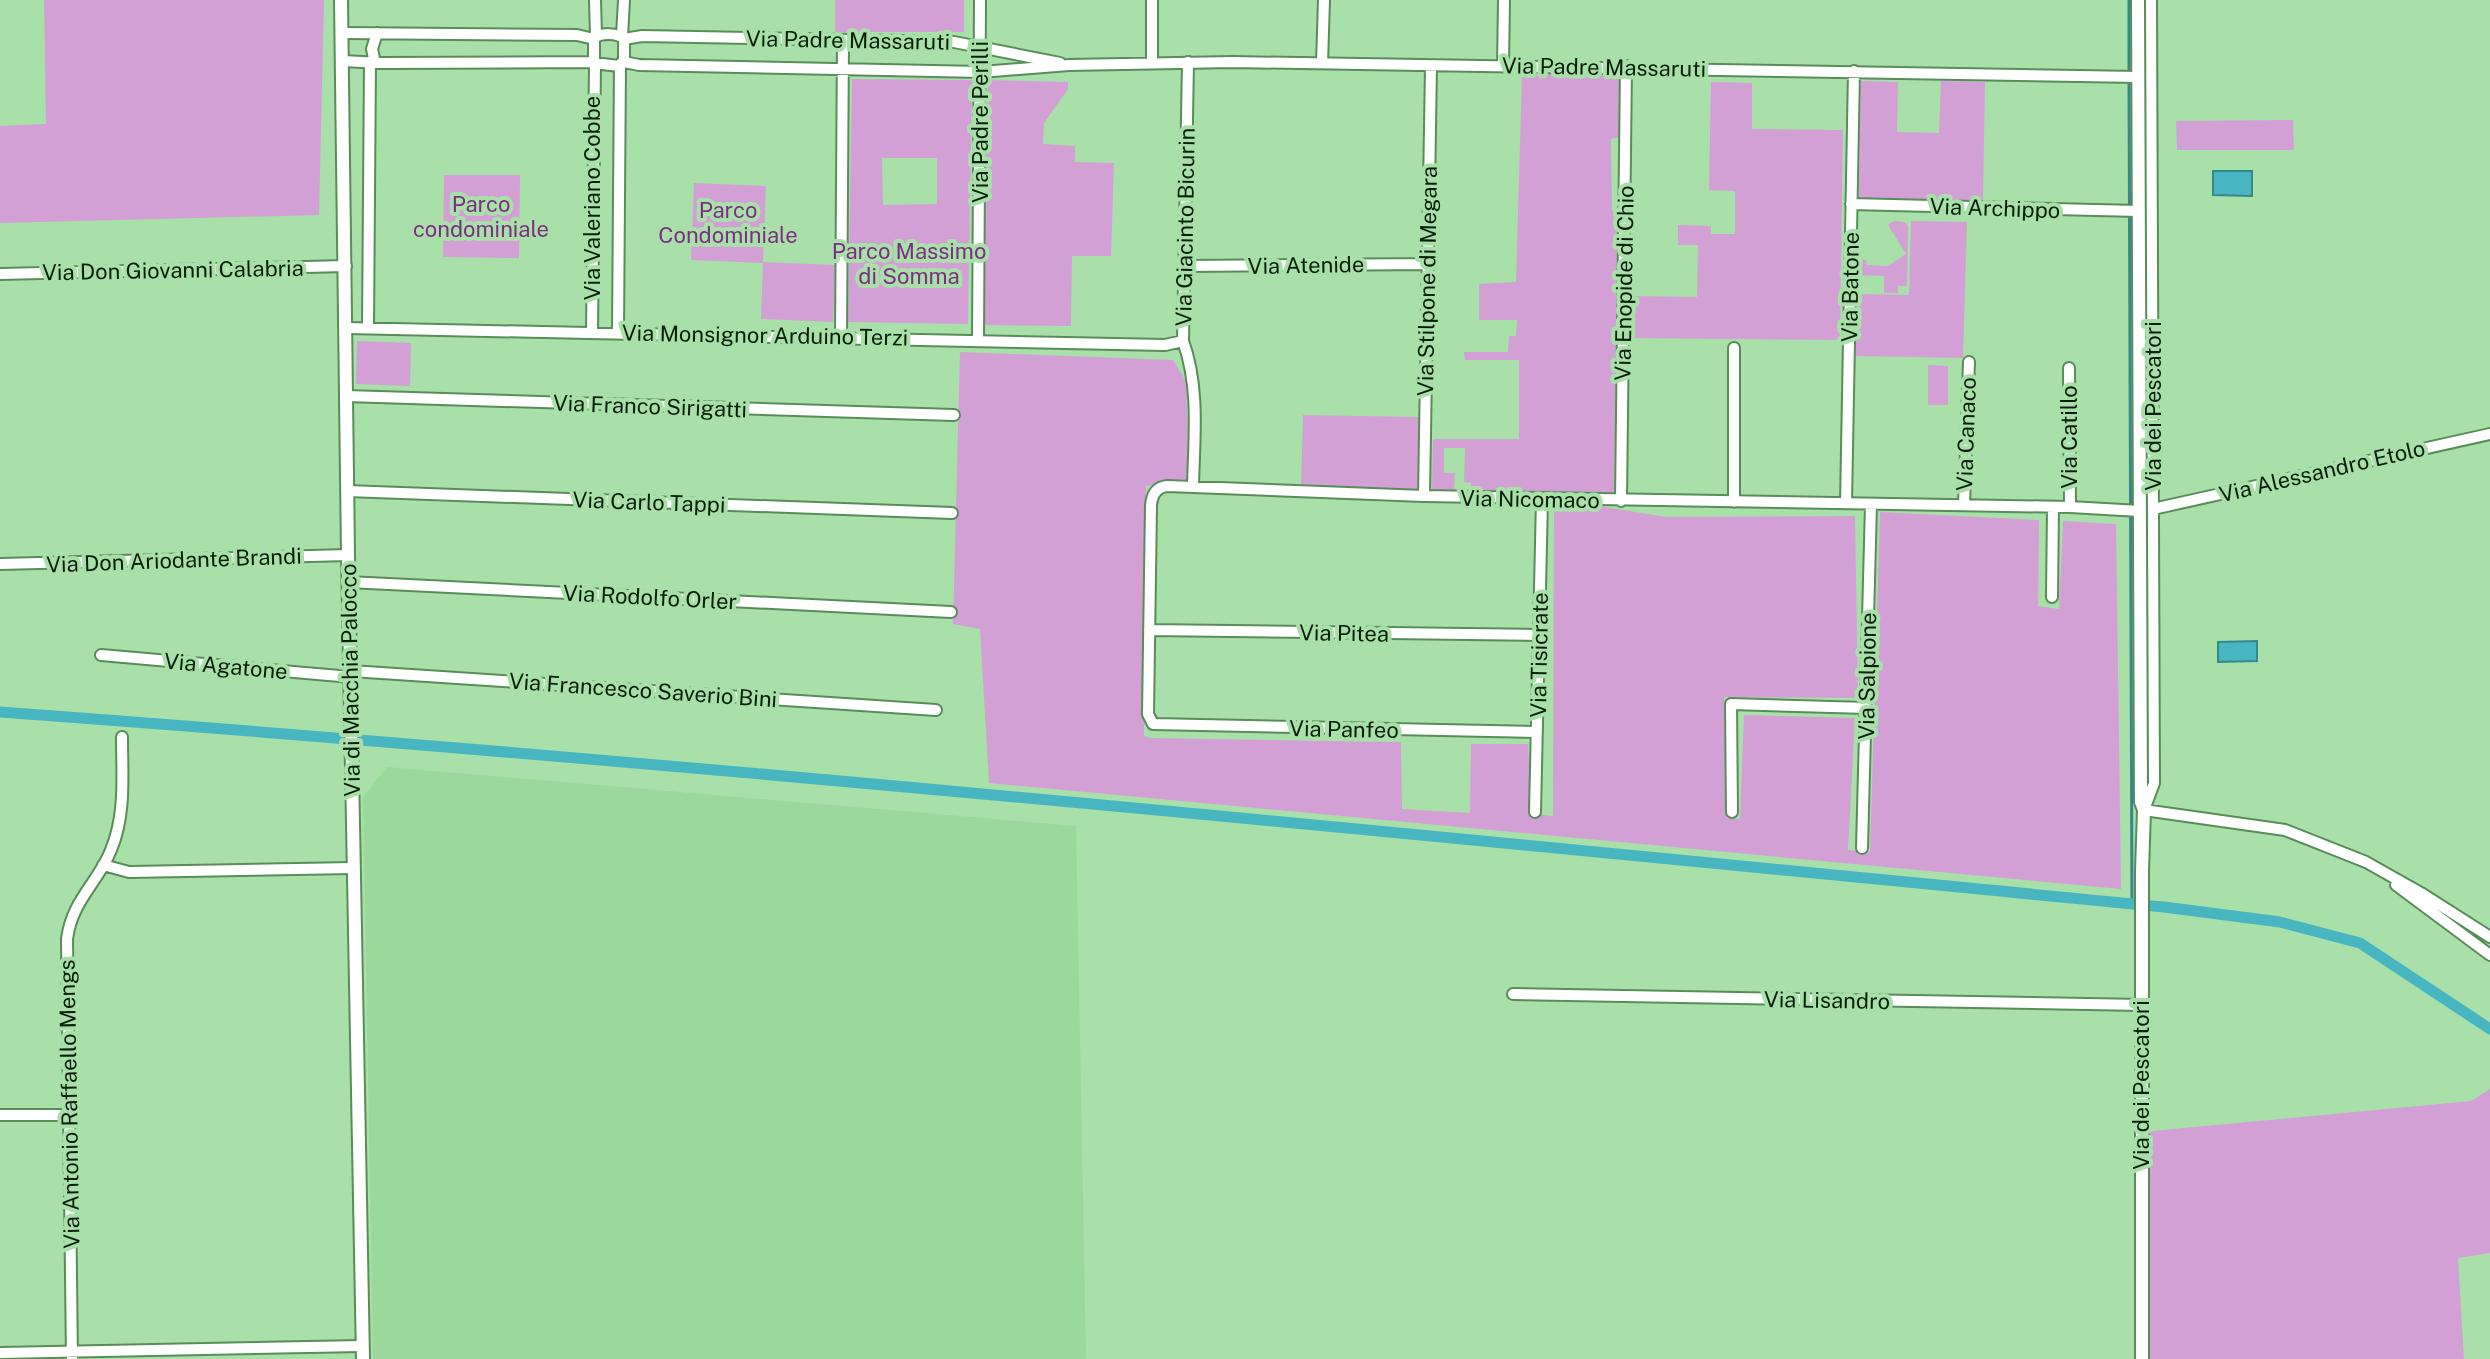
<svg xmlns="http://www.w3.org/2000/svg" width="2490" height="1359" font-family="'Public Sans',sans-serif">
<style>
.built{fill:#9ad89b}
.green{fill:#d2a0d5;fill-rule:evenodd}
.water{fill:#47b6c1;stroke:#35898a;stroke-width:2}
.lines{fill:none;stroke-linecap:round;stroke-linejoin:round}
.stream{stroke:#35898a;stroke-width:3}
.canal{stroke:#47b6c1;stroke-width:11}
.minor-casing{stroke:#588d5a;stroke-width:14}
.tertiary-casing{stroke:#588d5a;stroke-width:16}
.minor{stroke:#fff;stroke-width:10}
.tertiary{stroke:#fff;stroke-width:12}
.labels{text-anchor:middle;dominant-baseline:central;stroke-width:8;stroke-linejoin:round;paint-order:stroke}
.street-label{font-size:22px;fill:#0a1f0b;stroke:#a9e0a9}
.park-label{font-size:22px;fill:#7d2d83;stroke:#a9e0a9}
</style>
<rect width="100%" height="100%" fill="#a9e0a9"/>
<path class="built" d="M387,767l689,59 10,533h-713l-10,-562z"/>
<path class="green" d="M44,0h280l-5,215 -319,8v-97l46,-2z
M835,0h129v32h-129z
M1621,73l-1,64 -9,2 1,71 7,3 -5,281 -143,-4v-7l-7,-1 1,-34h-21v25h11l-1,17h-22l1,-51h86v-79h-54l-1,-8h44l1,-16h7l1,-16h-38v-36l37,-2 6,-208z
M852,79l120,1 -4,244 -120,-2zM882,158h55v46l-54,1z
M988,80l80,2v7l-24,34 -1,21 32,2v16l39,1 -3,93h-39l-1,70 -88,-1z
M1861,81l37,1 -1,50 42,1 2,-52 44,1 -2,119 -124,-2z
M1711,82l41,1v46l91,1 -3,210 -208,-2 1,-42 64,1 1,-52h-20v-20l33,1v8h24v-43l-26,-1z
M2293,120l1,30h-117l-1,-29z
M444,175h76l-1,83 -76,-1z
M694,183l72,3 -3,76 72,3 -2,57 -72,-3 2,-56 -72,-3z
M1894,221l11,1 3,4 -1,60h-9v7h-14v-17l-28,-1v-16l10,1 1,5 21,1 18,-12 -18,-29z
M1911,221l56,1 -4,136 -109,-2 2,-62 53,1z
M357,341l54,2 -1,43 -54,-2z
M960,352l213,8 13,21 3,97 -4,6 -39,2 -2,250 7,2 250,4 1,67 68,4 1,-69h57l4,70 21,2 1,-317 113,18 188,-1 3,182 -134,-1 3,121 13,1 4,-104 111,3 -7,132 22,2 10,-340 159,8 -1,86 21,3 4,-88 53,3 5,365 -1132,-106 -9,-154 -27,-5z
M1928,365l20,1v39h-20z
M1303,415l116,2 -1,72 -117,-2z
M2490,1089v164l-32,5 6,101h-322l-1,-227 330,-31z"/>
<path class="water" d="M2213,171h39v25l-39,-1z
M2257,641v20l-39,1v-20z"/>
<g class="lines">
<path class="stream" d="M2129,0v72
M2129,80l3,824"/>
<path class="canal" d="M0,712c722,53 1443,125 2164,195l116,15 80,21 130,86"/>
<g class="minor-casing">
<path id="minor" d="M595,0l1,35
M2151,0l3,783 -10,27 141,20 81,32 55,31 69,44
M343,33l234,2 17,4
M622,36l2,-36
M594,39v24l25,3 5,-6v-21
M594,39c6,-7 24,-6 30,0
M624,39l18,-3 312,6 106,21
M343,61l38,2 212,-1
M624,62l15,3 342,7 88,-7 164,-3 906,15
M1152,62v-62
M1188,62l-5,279c17,47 11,97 10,146
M375,63l-3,-14 5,-16
M1322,63l2,-63
M1503,66l1,-66
M1851,204l288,7
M1185,266l242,-2
M0,274l346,-8
M346,328l819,17 18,-4
M368,328l2,-266
M592,331l3,-267
M618,332l2,-267
M841,337l2,-297
M978,340l2,-340
M1734,348v154
M2069,368l1,139
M346,396l608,19
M347,491l605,22
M1424,496l7,-430
M1621,501l5,-435
M1846,503l8,-432
M1964,505l5,-143
M2153,509l337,-75
M0,564l348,-9
M348,582l603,30
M2052,597l1,-90
M1149,630l390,5
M101,655l250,22
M351,671l585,39
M1537,732l-384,-8 -5,-10 3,-209c1,-11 6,-18 16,-19l257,10 646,11 70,4
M1535,812l7,-313
M1732,812l-1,-108 136,4
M1862,848l9,-344
M103,865l26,7 224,-4
M2396,885l94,70
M1513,994l629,11
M0,1115h71
M0,1353l362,-7
M72,1359l-5,-420c5,-39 31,-56 44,-89 15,-36 11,-75 11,-113"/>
</g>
<g class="tertiary-casing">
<path id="tertiary" d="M341,0l7,555 15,804
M2138,0l3,802 3,8 -2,61v488"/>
</g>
<use href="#minor" class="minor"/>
<use href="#tertiary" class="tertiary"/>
</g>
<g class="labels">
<g class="street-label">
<text transform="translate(848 40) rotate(1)">Via Padre Massaruti</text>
<text transform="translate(1604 67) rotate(1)">Via Padre Massaruti</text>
<text transform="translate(980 122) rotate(-90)">Via Padre Perilli</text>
<text transform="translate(592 198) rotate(-90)">Via Valeriano Cobbe</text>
<text transform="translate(1995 208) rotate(2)">Via Archippo</text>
<text transform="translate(1185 227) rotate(-89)">Via Giacinto Bicurin</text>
<text transform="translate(1306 265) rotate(-1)">Via Atenide</text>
<text transform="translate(173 270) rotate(-1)">Via Don Giovanni Calabria</text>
<text transform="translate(1427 281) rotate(-89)">Via Stilpone di Megara</text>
<text transform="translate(1624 283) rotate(-89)">Via Enopide di Chio</text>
<text transform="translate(1850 287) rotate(-89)">Via Batone</text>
<text transform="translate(765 335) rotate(1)">Via Monsignor Arduino Terzi</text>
<text transform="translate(650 406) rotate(2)">Via Franco Sirigatti</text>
<text transform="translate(2153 406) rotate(-90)">Via dei Pescatori</text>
<text transform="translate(1966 434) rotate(-88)">Via Canaco</text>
<text transform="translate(2069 437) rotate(-90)">Via Catillo</text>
<text transform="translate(2322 471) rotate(-13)">Via Alessandro Etolo</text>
<text transform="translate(1530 499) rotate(1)">Via Nicomaco</text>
<text transform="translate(649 502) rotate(2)">Via Carlo Tappi</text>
<text transform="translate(174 560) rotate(-2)">Via Don Ariodante Brandi</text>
<text transform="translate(650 597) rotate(3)">Via Rodolfo Orler</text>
<text transform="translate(1344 633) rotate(1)">Via Pitea</text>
<text transform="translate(1539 655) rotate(-89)">Via Tisicrate</text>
<text transform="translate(226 666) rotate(5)">Via Agatone</text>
<text transform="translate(1867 676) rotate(-89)">Via Salpione</text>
<text transform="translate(350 680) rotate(-91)">Via di Macchia Palocco</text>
<text transform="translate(643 690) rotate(4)">Via Francesco Saverio Bini</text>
<text transform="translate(1344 729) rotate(1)">Via Panfeo</text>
<text transform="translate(1827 1000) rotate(1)">Via Lisandro</text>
<text transform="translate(2141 1085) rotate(-90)">Via dei Pescatori</text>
<text transform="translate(69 1104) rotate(-91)">Via Antonio Raffaello Mengs</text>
</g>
<g class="park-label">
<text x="481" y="204">Parco<tspan x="481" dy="25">condominiale</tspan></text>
<text x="728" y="210">Parco<tspan x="728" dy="25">Condominiale</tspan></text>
<text x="909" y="251">Parco Massimo<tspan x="909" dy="25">di Somma</tspan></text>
</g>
</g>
</svg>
